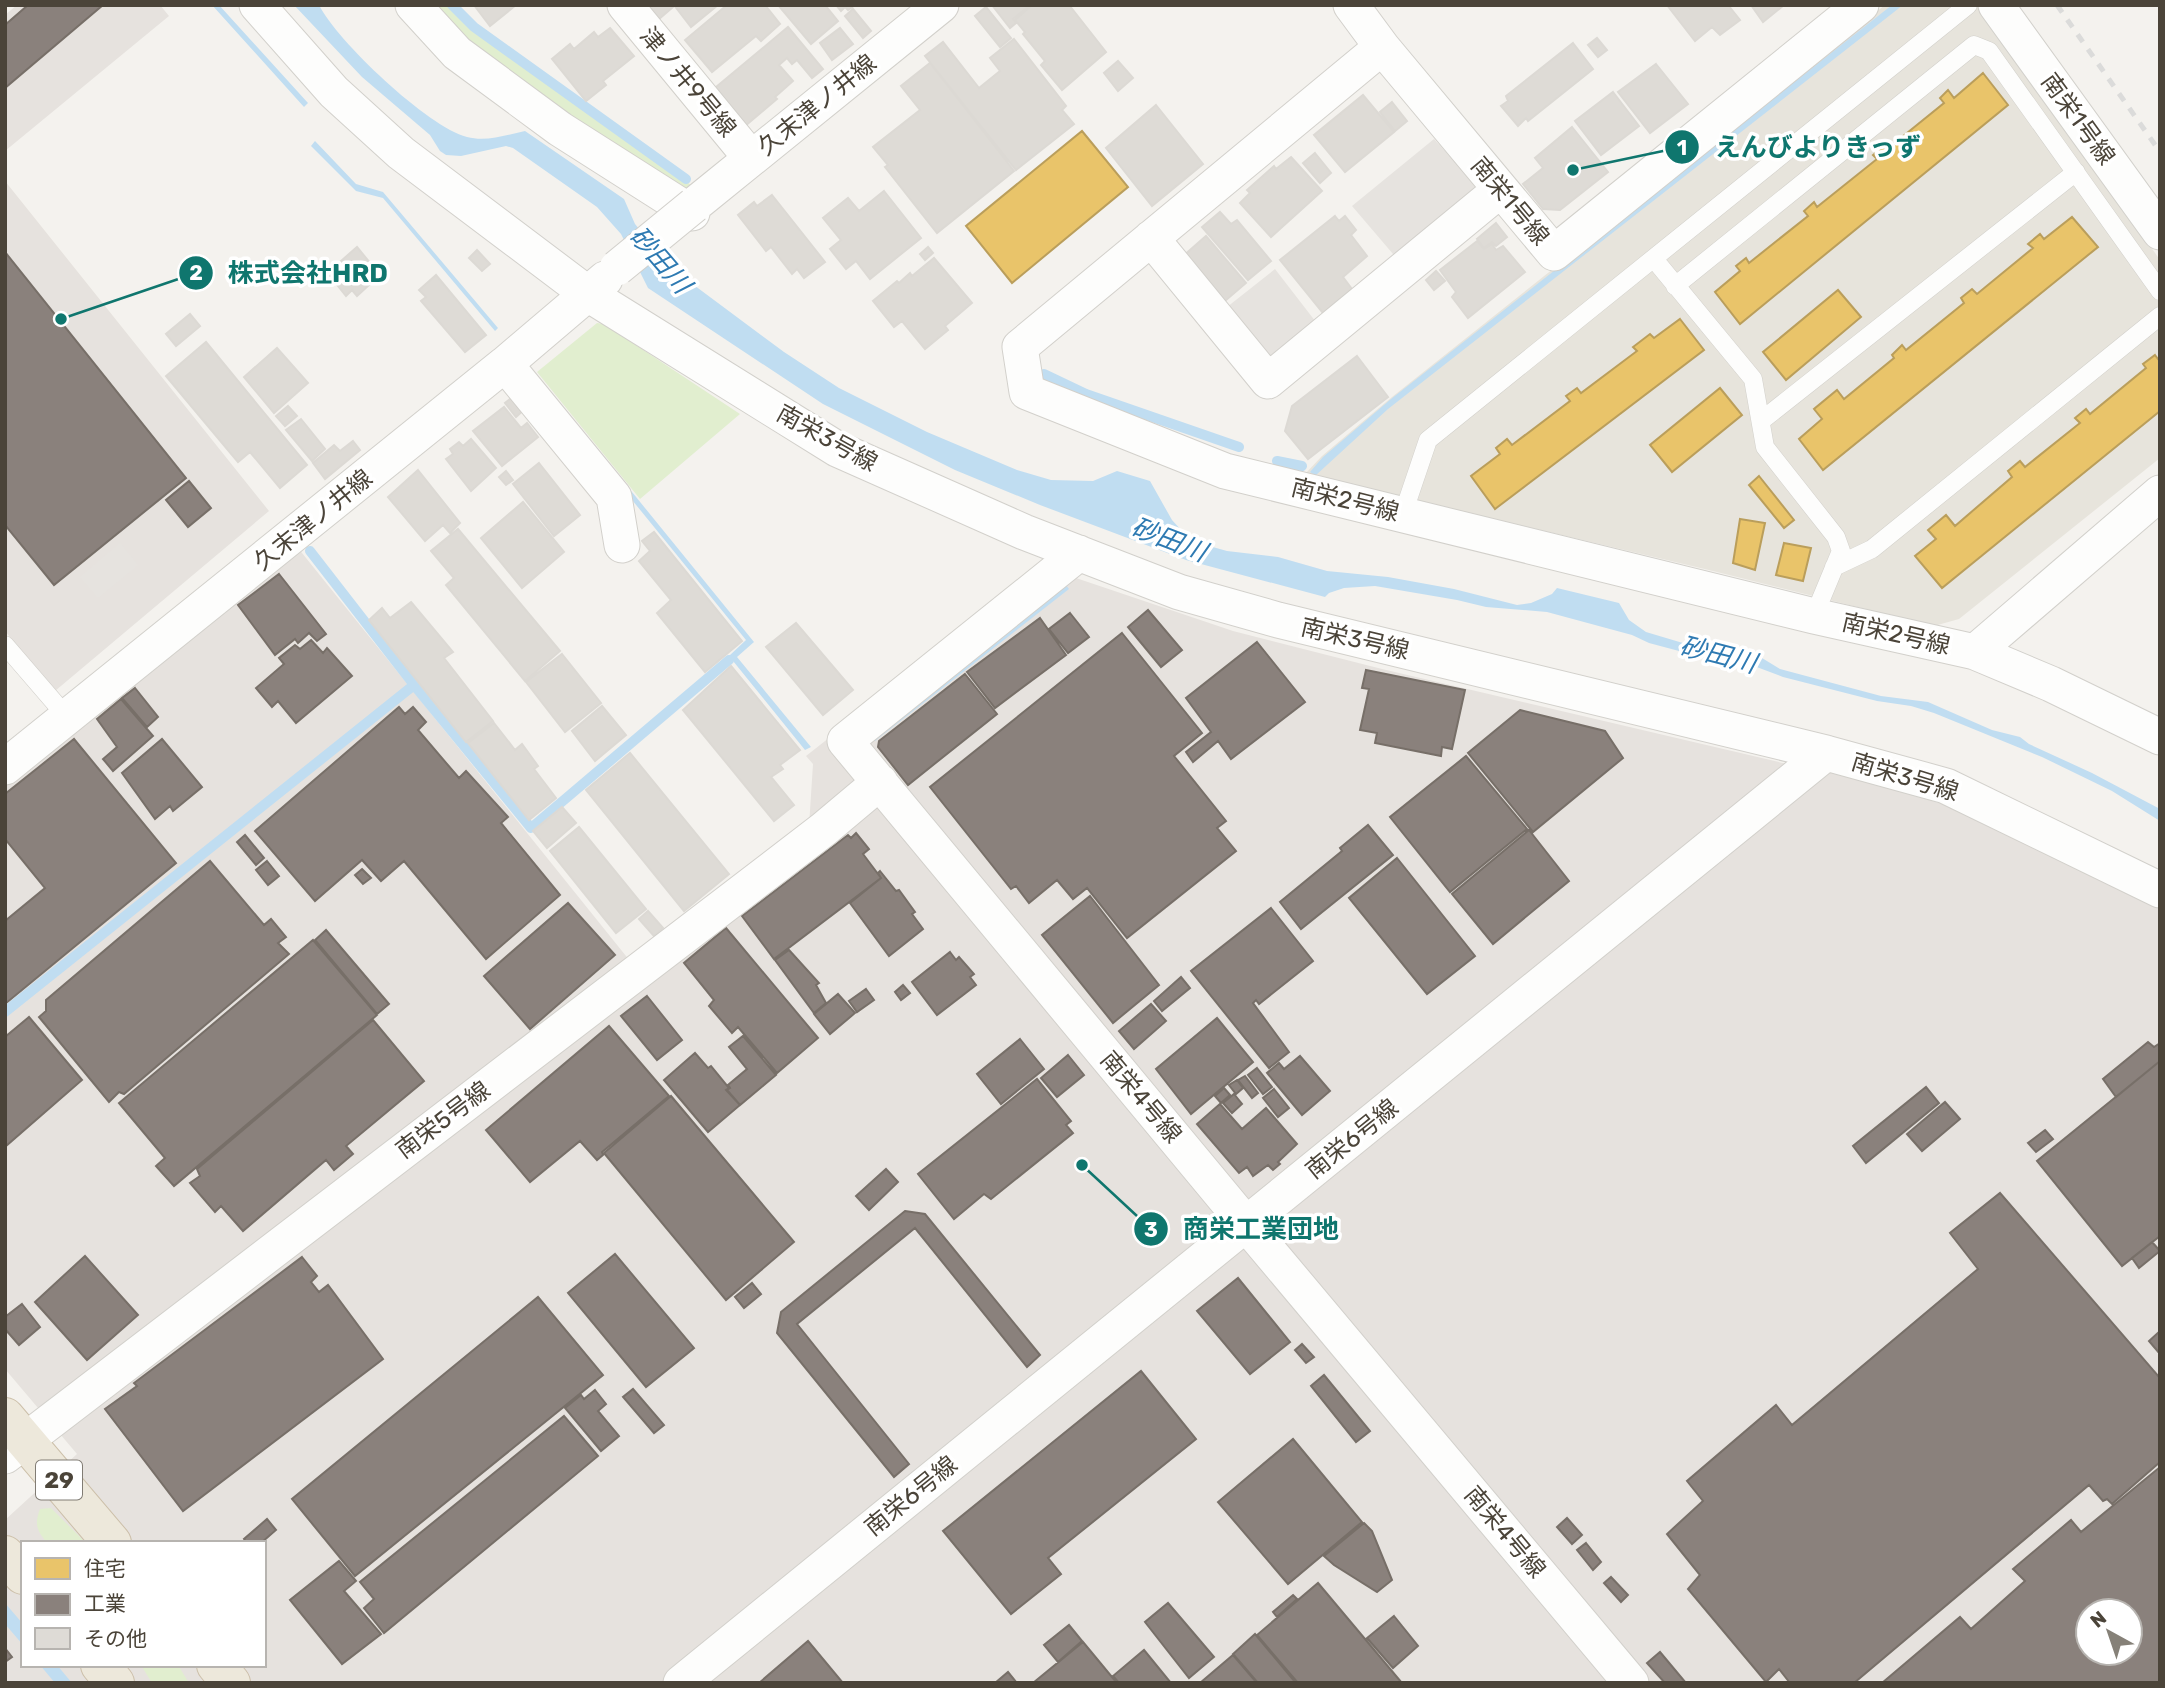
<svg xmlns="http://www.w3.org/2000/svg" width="2165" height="1688" font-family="Rubik,'Noto Sans JP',sans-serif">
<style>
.residential{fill:#e7e4dc}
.industrial{fill:#e6e2de;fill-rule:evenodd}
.green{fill:#e1eecf}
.parking{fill:#e6e3df}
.water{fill:#c0ddf1}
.homes{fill:#e9c46a;stroke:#ba9e5b;stroke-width:2}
.industry{fill:#8a817c;stroke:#776f68;stroke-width:2;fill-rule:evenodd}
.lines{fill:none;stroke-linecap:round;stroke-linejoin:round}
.stream{stroke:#c0ddf1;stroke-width:10}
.building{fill:#dedbd6;stroke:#dcd9d4;stroke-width:2}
.lane-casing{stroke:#d2d0cb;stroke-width:19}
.street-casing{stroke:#d2d0cb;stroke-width:37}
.highway-casing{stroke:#ccbfa9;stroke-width:40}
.lane{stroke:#fdfdfc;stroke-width:18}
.street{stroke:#fdfdfc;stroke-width:35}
.highway{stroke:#ede8db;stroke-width:38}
.rail{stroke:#dbdbda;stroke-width:5;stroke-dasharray:9 9;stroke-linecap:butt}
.street-bridge-casing{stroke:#d2d0cb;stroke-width:37;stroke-linecap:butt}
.street-bridge{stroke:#fdfdfc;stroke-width:35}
.labels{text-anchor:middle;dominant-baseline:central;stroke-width:7;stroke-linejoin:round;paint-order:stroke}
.shield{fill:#fff;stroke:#817c74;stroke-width:2}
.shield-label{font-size:23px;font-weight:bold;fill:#4b4439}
.street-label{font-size:24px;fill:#4b4439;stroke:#fff}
.water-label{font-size:26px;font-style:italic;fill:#2e7ab2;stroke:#fff}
.leader{fill:none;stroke:#0f766e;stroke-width:2.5}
.callout-dot{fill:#0f766e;stroke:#fff;stroke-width:2.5}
.mark-label{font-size:21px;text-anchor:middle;font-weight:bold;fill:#fff}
.callout-label{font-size:26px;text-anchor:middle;font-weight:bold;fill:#0f766e;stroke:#fff;stroke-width:7;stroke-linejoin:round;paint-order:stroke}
</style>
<rect width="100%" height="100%" fill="#f4f2ee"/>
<path class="residential" d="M1885,5h95l180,255v198l-201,161 -25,7 -221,-55 -408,-97 17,-18 70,-59z"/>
<path class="industrial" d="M17,5h143l9,11 -164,135v-136z
M5,181l264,330 -214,180 -50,-60z
M298,548l332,413 179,-135 4,-62 -7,-8 234,-184 33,5 160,54 149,38 405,95 67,13 88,27 124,51 58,30 36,24v774h-2155v-163l72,-66 -72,-85v-583zM23,1543h241v122h-241zM2088,1611h42v42h-42z"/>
<path class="green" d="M428,5h22l24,25 217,155 -9,7 -224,-152z
M597,323l7,1 136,90 -100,85 -103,-127z
M51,1508l35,35h-39c-10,-13 -13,-18 -7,-34z
M141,1665h37l11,18h-37z"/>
<path class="parking" d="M1434,139l48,53 -83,69 -47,-55z
M1275,269l44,57 -51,42 -46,-57z
M120,543l18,22 -40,33 -18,-21z"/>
<path class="water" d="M212,5h7l89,98 -4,4z
M294,5h25c18,36 109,122 148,132 19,5 39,-2 58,-6l99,68 11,25 36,44 113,84 55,36 88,44 90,38 34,10 42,1 24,-10 33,10 22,39 11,12 19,12 25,7 51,6 49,14 61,6 66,12 63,16 14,-2 21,-9 5,-6 62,15 10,17 17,12 67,20 49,6 18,11 101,27 47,6 64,28 28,7 9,7 63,29 68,36v12l-48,-30 -70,-34 -108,-44 -23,-7 -34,-5 -94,-24 -29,-11 -45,-7 -60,-16 -17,-8 -85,-23 -61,-5 -29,-7 -82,-14 -31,2 -15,5 -4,4 -139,-37 -146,-55 -85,-35 -132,-66 -175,-116 -27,-54 -24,-27 -84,-59 -7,-2 -45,10 -15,-1 -6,-4 -10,-16 -68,-58z
M1892,5h11l-515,404 -73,67 -5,-4 13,-15 68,-58z
M315,141l41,43 27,8 115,136 -3,3 -112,-133 -27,-7 -45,-45z
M536,374l218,268 -17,15 74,90 -6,3 -76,-94 17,-16 -214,-263z
M1066,585l3,4 -194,152 -3,-3z
M5,1603l18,21v21l-18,-21z
M40,1665h17l15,18h-17z"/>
<path class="homes" d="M1983,73l25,32 -268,219 -25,-32 25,-21 -4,-5 10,-8 3,5 59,-47 -4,-5 10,-9 3,5 60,-48 -4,-4 10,-8 3,3 58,-47 -4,-5 8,-8 6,8z
M1082,131l46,56 -116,96 -46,-57z
M2072,217l26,30 -275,223 -24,-31 23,-20 -8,-10 23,-19 7,9 50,-41 -2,-3 10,-10 4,5 58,-47 -3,-5 11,-9 5,5 56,-46 -5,-4 12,-10 4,5z
M1838,290l23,27 -75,63 -23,-28z
M1680,319l24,31 -209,159 -24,-33 29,-22 -4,-6 11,-9 5,6 58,-44 -4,-5 11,-8 4,5 56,-42 -4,-4 17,-13 4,4z
M2155,355l3,4 2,-1v53l-218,177 -27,-32 21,-17 -8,-9 18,-15 9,11 57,-49 -4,-6 12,-10 5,6 55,-44 -5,-5 11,-9 4,5 56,-46 -3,-4z
M1720,388l22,27 -70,57 -22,-27z
M1759,476l35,44 -10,8 -35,-43z
M1740,519l25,4 -10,47 -22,-7z
M1784,543l27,5 -8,33 -27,-6z"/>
<path class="industry" d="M28,5h75l-98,83v-63z
M5,252l181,226 -132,107 -49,-60z
M189,481l22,27 -23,19 -22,-27z
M279,574l47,60 -9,7 -8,-8 -11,10 -3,-4 -20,16 -37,-50z
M1148,610l34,40 -21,17 -33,-40z
M1070,613l19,24 -21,16 -19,-24z
M1040,618l26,37 -71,53 -28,-36z
M1122,633l80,100 -28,23 52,65 -9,7 19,23 -109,87 -40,-50 -14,11 -16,-19 -28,23 -13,-17 -5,3 -81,-102z
M311,640l12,13 4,-5 25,28 -56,47 -18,-22 -6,6 -16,-19 28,-24 -5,-6 16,-13 5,4z
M1257,642l48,60 -74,57 -13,-18 -25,21 -7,-10 25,-20 -25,-34z
M1366,670l99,20 -13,59 -10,-2 -1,9 -66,-13 2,-10 -17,-3 9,-41 -7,-1z
M965,674l32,40 -89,71 -30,-38 1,-6z
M135,688l23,29 -11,10 -25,-29z
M121,699l32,37 -40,35 -10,-12 14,-12 -20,-28z
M399,707l6,7 8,-7 13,15 -8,8 41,48 7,-7 42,46 -7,6 59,72 -74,64 -82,-98 -23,20 -19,-21 -47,41 -60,-70z
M1520,710l85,21 18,27 -90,74 -65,-79z
M74,739l102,124 -171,141v-83l40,-33 -40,-49v-45z
M162,739l40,48 -29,24 -3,-5 -15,13 -33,-46z
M1466,756l61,73 -77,63 -60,-75z
M1368,825l25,30 -92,74 -21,-27 62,-51 -2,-3z
M1529,830l40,51 -76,63 -41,-50z
M856,833l13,16 -6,5 18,24 -107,81 -32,-43 106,-81 3,3z
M245,835l19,23 -8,7 -19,-23z
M1397,858l78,98 -48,38 -78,-96z
M210,861l54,64 7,-6 15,18 -8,6 11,11 -165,140 -5,-2 -10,10 -70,-85 7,-6v-11z
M267,861l12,15 -11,9 -12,-15z
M362,869l9,9 -8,6 -8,-9z
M880,871l16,20 3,-1 16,22 -3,2 11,15 -34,27 -39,-53 31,-25 -3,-5z
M1090,896l69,89 -46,38 -71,-88z
M568,903l47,52 -85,74 -46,-53z
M1271,908l42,53 -54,43 -3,-4 -3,3 36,49 -20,16 -78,-97z
M726,928l92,110 -41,35 -39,-46 -6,6 -23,-27 5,-6 -30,-37z
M326,930l63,74 -12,10 -62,-74z
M313,940l64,75 -203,171 -18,-20 9,-8 -46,-55z
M789,950l30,33 -3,2 10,18 -12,10 -39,-53z
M950,952l6,8 3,-3 15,17 -4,3 6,8 -39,30 -25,-33z
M1181,977l9,11 -28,23 -8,-10z
M903,985l7,8 -9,7 -6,-8z
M866,989l8,11 -17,12 -8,-11z
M838,994l17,19 -25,21 -16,-20z
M647,996l35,44 -25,20 -36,-44z
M1151,1004l15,17 -32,28 -15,-18z
M29,1017l53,63 -76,66 -1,-109z
M1217,1018l36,44 -62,52 -35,-45z
M373,1020l51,61 -78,65 7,8 -19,16 -8,-10 -83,71 -22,-25 -6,6 -25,-29 10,-7 -3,-7z
M609,1026l60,70 -67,56 1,3 -6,5 -17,-19 -50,41 -44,-52z
M743,1036l33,39 -36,30 -13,-15 3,-2 -2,-3 19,-16 -18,-22z
M1020,1039l24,30 -43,35 -24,-30z
M2148,1042l6,5 6,-4v18l-44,36 -13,-18z
M695,1053l13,15 3,-2 18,22 -3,2 14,15 -32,27 -44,-52z
M1068,1055l16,20 -27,22 -16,-19z
M1300,1056l30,35 -28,24 -35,-42 12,-10 5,6z
M2160,1061v175l-38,30 -85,-105z
M1257,1068l15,19 -9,7 -15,-19z
M1245,1076l13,17 -6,5 -14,-18z
M1037,1079l34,42 -5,4 7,8 -82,66 -7,-5 -30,25 -36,-45z
M1237,1080l6,8 -7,6 -7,-9z
M1926,1087l13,16 -73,60 -13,-17z
M1224,1088l6,7 -9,8 -6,-7z
M1274,1089l15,19 -11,9 -15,-19z
M1234,1094l8,10 -10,9 -9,-10z
M671,1096l123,146 -68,58 -122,-147z
M1945,1102l15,17 -38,32 -15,-17z
M1220,1104l22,25 24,-21 31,36 -19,18 2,2 -7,6 -5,-5 -15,11 -6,-9 -8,6 -42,-49z
M2045,1130l8,9 -17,13 -8,-9z
M886,1169l12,13 -29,28 -13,-14z
M2000,1193l160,185v84l-48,42 -5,-5 -4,2 -14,-16 -235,198h-64l-11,-14 -13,13 -78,-93 12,-14 -33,-41 36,-33 -16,-20 89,-76 16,20 186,-156 -28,-36z
M905,1211l20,3 115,141 -13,12 -112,-139 -118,96 112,140 -15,13 -117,-144 4,-21z
M2152,1242l8,9 -21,17 -7,-10z
M615,1254l79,94 -48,39 -78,-94z
M85,1256l53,59 -51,45 -52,-58z
M302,1257l15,19 -6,6 8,10 9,-7 55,74 -200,152 -78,-102 32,-23 -3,-3z
M1238,1278l52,64 -40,32 -53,-63z
M752,1283l9,11 -17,14 -9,-11z
M538,1297l65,78 -248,201 -63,-77z
M22,1304l18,23 -21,18 -14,-16v-12z
M2160,1331v23l-11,-13z
M1302,1344l12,13 -8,6 -11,-13z
M1141,1371l55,68 -148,119 13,16 -50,40 -68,-83z
M1324,1375l46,56 -14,11 -45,-56z
M633,1389l31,36 -10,8 -31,-36z
M595,1390l11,14 -8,7 21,25 -18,15 -36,-43 16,-13 3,4z
M564,1416l34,40 -214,177 -20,-25 10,-9 -14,-17z
M1293,1439l69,83 -74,62 -70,-82z
M2160,1467v216h-278l78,-66 11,12 54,-48 -12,-12 58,-49 10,12zM2088,1611h42v42h-42z
M1567,1518l15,17 -10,9 -15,-17z
M267,1519l9,11 -15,13h-14l-3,-4z
M1364,1523l8,8 20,49 -15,12 -43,-27 -10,-9z
M1586,1543l15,19 -8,8 -16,-20z
M339,1561l17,20 -12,10 37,43 -39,30 -52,-64z
M1611,1577l17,18 -7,7 -17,-19z
M1318,1583l84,100h-104l-41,-48z
M1293,1595l4,4 -20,18 -4,-5z
M1168,1603l46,54 -25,21 -44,-56z
M1394,1616l24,30 -25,22 -26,-30z
M1069,1625l13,16 -24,21 -14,-17z
M1255,1634l41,49h-38l-25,-29z
M808,1641l35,42h-84z
M1083,1642l34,41h-84z
M5,1648l7,9 -7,5z
M1144,1650l27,33h-52l-6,-7z
M1660,1652l26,31h-21l-18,-20z
M1233,1655l24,28h-57z
M1008,1672l9,11h-22z"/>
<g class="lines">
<path class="stream" d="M452,5l22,22 212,152
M1044,374l42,20 153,53
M1277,461l25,5
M310,551l104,134 117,143 198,-168
M5,1012l409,-327"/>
</g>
<path class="building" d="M474,5h42l-26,21z
M648,5h24l1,2 -14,12z
M674,5h44l-27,22z
M727,5h38l15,19 -19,17 -5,-5 -44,36 -27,-32z
M778,5h47l13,16 -27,23z
M836,5h19l-7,5 -3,-3 -4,4z
M992,5h37v1l-16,13 3,4 -6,5z
M1032,5h37l37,47 -44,38 -21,-25 4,-4 -22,-27 2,-2 -10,-12z
M1667,5h61l12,15 -20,15 -8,-8 -17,14z
M1751,5h33l-21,17z
M986,7l25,31 -11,9 -25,-31z
M853,9l18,22 -8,7 -18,-22z
M788,27l35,42 -11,9 -15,-18 -5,4 -5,-6 -8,7 14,16 -18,16 2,2 -32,27 -30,-38z
M610,28l24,28 -31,25 3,4 -20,16 -34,-42 18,-15 4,5 20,-17 4,5z
M840,28l13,16 -21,16 -12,-17z
M1597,38l10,12 -9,7 -10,-12z
M1014,39l52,67 -4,4 12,14 -58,46 -91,-114 18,-14 36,46 21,-17 -10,-13z
M1573,43l20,26 -65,52 -2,-3 -8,8 -17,-20 7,-5 -2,-5z
M1118,61l15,17 -15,13 -14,-18z
M930,63l84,108 -77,62 -52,-66 3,-2 -15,-18 47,-37 -19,-24z
M1656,64l32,40 -38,29 -32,-41z
M1613,92l26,34 -38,29 -26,-34z
M1363,95l31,37 -49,40 -31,-37z
M1392,102l15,19 -12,10 -15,-19z
M1156,105l47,59 -51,42 -46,-58z
M1572,127l36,45 -48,38 -17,-1 -20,-25 20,-16 -8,-10z
M1315,153l16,20 -11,10 -17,-20z
M1291,157l31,34 -51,46 -31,-34 10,-10 -3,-3 27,-24 2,3z
M884,191l37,47 -51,41 -14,-18 -10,8 -16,-20 11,-9 -18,-22 25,-20 11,13z
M772,195l53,67 -21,16 -7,-9 -5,5 -21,-27 -5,4 -28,-36 16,-13 3,4z
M1220,212l11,12 6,-4 34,41 -23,19 -46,-53z
M1335,216l4,5 6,-5 11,14 -5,5 16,21 -24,21 9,12 -29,24 -43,-53z
M1496,223l11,14 -11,9 -4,-4 -8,6 -7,-9z
M1206,236l40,47 -21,18 -43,-44z
M1477,241l7,8 8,-5 4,6 7,-4 22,26 -57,46 -16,-21 4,-5 -16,-22z
M357,247l23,28 -23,21 -5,-6 -6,6 -16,-20 6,-5 -3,-3z
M928,247l5,6 -8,7 -5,-6z
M477,250l13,14 -8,7 -13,-13z
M934,258l38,45 -27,23 3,4 -23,19 -23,-28 -8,6 -21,-26 24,-20 2,2 11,-10 2,3z
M1436,271l9,10 -11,9 -8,-10z
M436,275l50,60 -21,17 -44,-51 5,-4 -7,-7z
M190,314l10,12 -24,20 -10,-12z
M206,342l101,123 -27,23 -30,-36 -12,10 -72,-86z
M277,348l31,35 -34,30 -30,-36z
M1357,356l31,41 -80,62 -23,-28 7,-25z
M515,395l11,13 -10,9 -11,-14z
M288,406l9,10 -12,10 -9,-10z
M504,407l17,21 6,-5 11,14 -36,29 -29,-35z
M301,419l24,30 -13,12 -26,-31z
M471,439l25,29 -25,23 -25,-32 7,-5 -3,-5 9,-7 4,4z
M353,441l7,9 -35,29 -12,-16 21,-18 6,6z
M539,463l41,52 -26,21 -41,-52z
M418,470l42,53 -10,10 -7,-8 -18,16 -37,-44z
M506,471l7,9 -7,5 -7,-8z
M523,502l41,50 -42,36 -41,-50z
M458,529l102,122 -35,30 -79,-96 8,-7 -23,-27z
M654,532l88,109 -37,31 -48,-59 14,-13 -32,-39 11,-10 -8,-10z
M411,602l42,50 -9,6 49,63 -27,21 -97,-122 13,-12 8,10z
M796,623l57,67 -30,25 -57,-68z
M562,654l39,49 -36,29 -39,-50z
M731,666l69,84 -20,15 3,4 -12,8 23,28 -20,16 -91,-111z
M602,706l24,29 -31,26 -23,-30z
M494,723l21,27 7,-6 16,22 -4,3 22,29 -27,22 -61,-77z
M630,753l99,121 -45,37 -98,-121z
M562,807l14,16 -29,25 -14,-17z
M579,827l67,82 -30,24 -66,-82z
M648,911l15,17 -9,8 -15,-17z"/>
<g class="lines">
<g class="lane-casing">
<path id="lane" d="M1654,259l99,120 12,68 71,90 5,14 -27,65
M1675,286l299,-241 15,6 171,240
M1761,421l315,-249
M1403,514l25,-74 540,-435
M1834,567l38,-18 288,-233
M5,645l62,72"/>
</g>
<g class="street-casing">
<path id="street" d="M257,5l77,87 67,61 187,141 249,155 187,83 155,60 99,28 548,133 120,33 214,104
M413,5l44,48 103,76 132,84
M625,5l126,153
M1351,5l31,42 172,206 307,-248
M1996,5l164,227
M1382,47l-362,300 7,45 198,79 589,145 161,36 76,32 109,53
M694,205l247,-200
M1151,238l117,143 232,-191
M505,364l109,133 8,48
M1079,553l-234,188 401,483 385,459
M1975,652l185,-159
M5,767l500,-403 100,-85
M5,1456l819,-627 56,-47
M681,1683l1145,-930"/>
</g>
<g class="highway-casing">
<path id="highway" d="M5,1417l107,126
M5,1555l18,20
M100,1665l15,18
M216,1665l15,18"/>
</g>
<use href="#lane" class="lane"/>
<use href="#street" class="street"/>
<use href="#highway" class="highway"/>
<path class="rail" d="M2057,5l103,147"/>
<g class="street-bridge-casing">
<path id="street-bridge" d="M617,268l77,-63"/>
</g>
<use href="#street-bridge" class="street-bridge"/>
</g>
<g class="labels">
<rect class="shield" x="36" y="1460.5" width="46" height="39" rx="5"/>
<g class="shield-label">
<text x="59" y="1480">29</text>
</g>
<g class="street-label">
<text transform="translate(688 82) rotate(50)">津ノ井9号線</text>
<text transform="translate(817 105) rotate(-39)">久末津ノ井線</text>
<text transform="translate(2078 119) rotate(54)">南栄1号線</text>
<text transform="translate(1510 201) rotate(50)">南栄1号線</text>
<text transform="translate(827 438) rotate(29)">南栄3号線</text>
<text transform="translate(1345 500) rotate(14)">南栄2号線</text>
<text transform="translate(313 520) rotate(-39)">久末津ノ井線</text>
<text transform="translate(1896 634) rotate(13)">南栄2号線</text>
<text transform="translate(1355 639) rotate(13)">南栄3号線</text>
<text transform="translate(1905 777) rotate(17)">南栄3号線</text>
<text transform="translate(1141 1097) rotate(50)">南栄4号線</text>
<text transform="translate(443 1120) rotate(-37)">南栄5号線</text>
<text transform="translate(1352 1139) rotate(-39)">南栄6号線</text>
<text transform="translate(911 1496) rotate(-39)">南栄6号線</text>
<text transform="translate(1505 1532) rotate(50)">南栄4号線</text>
</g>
<g class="water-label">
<text transform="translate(660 260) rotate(49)">砂田川</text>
<text transform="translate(1169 540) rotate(21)">砂田川</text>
<text transform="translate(1718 655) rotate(14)">砂田川</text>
</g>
</g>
<path class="leader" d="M1573 170L1682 147M61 319L196 273M1082 1165L1151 1229"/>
<g class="callout-dot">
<circle cx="1573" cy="170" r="7"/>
<circle cx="61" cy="319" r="7"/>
<circle cx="1082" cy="1165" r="7"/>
<circle cx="1682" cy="147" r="18"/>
<circle cx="196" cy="273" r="18"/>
<circle cx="1151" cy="1229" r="18"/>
</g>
<g class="mark-label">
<text x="1682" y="155">1</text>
<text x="196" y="280">2</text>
<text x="1151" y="1237">3</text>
</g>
<g class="callout-label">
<text x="1818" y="156">えんびよりきっず</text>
<text x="308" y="282">株式会社HRD</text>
<text x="1261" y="1238">商栄工業団地</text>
</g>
<rect width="2165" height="1688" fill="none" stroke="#4b4439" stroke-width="14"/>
<rect x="21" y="1541" width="245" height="126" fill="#ffffff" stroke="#b7b4b0" stroke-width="2"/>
<rect x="35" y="1558" width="35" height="21" fill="#e9c46a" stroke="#b7b4b0" stroke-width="2"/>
<text x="84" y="1576" font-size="21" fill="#4b4439">住宅</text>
<rect x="35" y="1594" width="35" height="21" fill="#8a817c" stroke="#b7b4b0" stroke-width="2"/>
<text x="84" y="1611" font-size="21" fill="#4b4439">工業</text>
<rect x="35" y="1628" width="35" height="21" fill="#dedbd6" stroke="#b7b4b0" stroke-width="2"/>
<text x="84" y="1646" font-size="21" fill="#4b4439">その他</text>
<g transform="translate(2109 1632) rotate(320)"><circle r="33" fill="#ffffff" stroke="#b7b4b0" stroke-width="2"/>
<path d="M0-5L12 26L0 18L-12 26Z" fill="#868178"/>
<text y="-10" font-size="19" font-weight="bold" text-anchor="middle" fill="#4b4439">N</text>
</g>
</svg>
